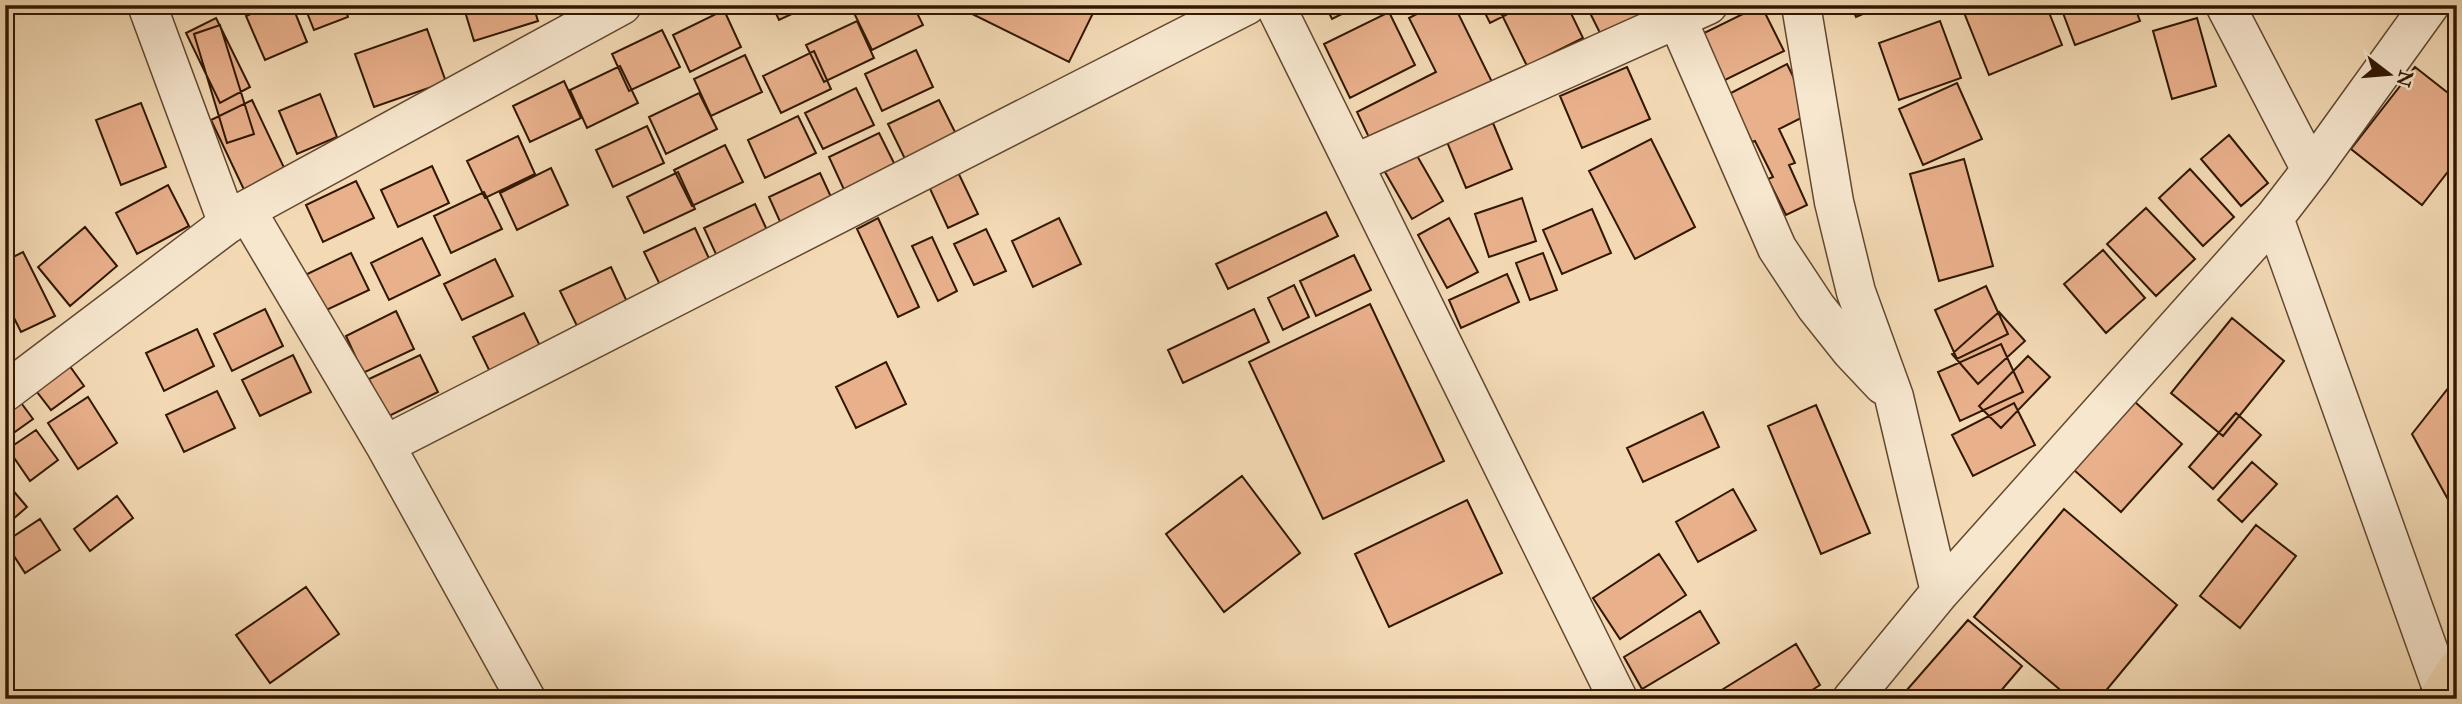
<svg xmlns="http://www.w3.org/2000/svg" width="2462" height="704" font-family="'IM FELL Great Primer',serif">
<style>
.building{fill:#e9b08c;stroke:#311802;stroke-width:2}
.lines{fill:none;stroke-linecap:round;stroke-linejoin:round}
.minor-casing{stroke:#62482f;stroke-width:41}
.major-casing{stroke:#311802;stroke-width:41}
.minor{stroke:#f7e7cf;stroke-width:38}
.major{stroke:#f3dab5;stroke-width:38}
</style>
<rect width="100%" height="100%" fill="#f3dab5"/>
<filter id="stains"><feTurbulence type="fractalNoise" baseFrequency=".00286" numOctaves="4"/><feColorMatrix values="0 0 0 0 .2 0 0 0 0 .09 0 0 0 0 .02 0 0 0 .5 -.17"/></filter>
<radialGradient id="worn" r=".72"><stop offset=".6" stop-color="#630" stop-opacity="0"/><stop offset="1" stop-color="#630" stop-opacity=".3"/></radialGradient>
<path class="building" d="M271,5h21l15,37 -42,18 -19,-44z
M304,5h40l4,12 -34,13z
M357,5h36l-35,8z
M463,5h70l5,16 -64,20z
M558,5h40l-37,11z
M772,5h39l-32,15z
M869,5h44l10,20 -51,25 -18,-37z
M954,5h143l-28,57z
M1325,5h35l-28,14z
M1434,5h20l40,81 -121,60 -16,-34 79,-40 -27,-54z
M1481,5h45l-36,18z
M1516,5h51l16,33 -56,28 -26,-53z
M1586,5h51l8,15 -41,21z
M1761,5l23,46 -65,32 -23,-46z
M1851,5h33l-28,12z
M1975,5h71l16,40 -73,30 -26,-65z
M2060,5h74l6,16 -65,24z
M724,10l17,37 -51,25 -17,-37z
M1389,12l26,53 -65,33 -26,-54z
M216,18l34,69 -30,16 -34,-70z
M2197,18l19,68 -44,13 -19,-68z
M857,21l17,37 -50,24 -18,-37z
M1940,21l21,57 -62,22 -20,-57z
M220,25l34,109 -27,9 -33,-109z
M427,29l19,53 -72,25 -19,-53z
M662,30l18,37 -51,24 -17,-37z
M916,50l17,37 -51,24 -17,-37z
M814,51l17,38 -50,24 -18,-37z
M745,55l17,37 -51,24 -17,-37z
M1787,64l24,49 -32,16 16,34 -6,2 18,40 -21,10 -18,-36 5,-2 -18,-36 -3,1 -23,-48z
M620,66l18,37 -51,25 -17,-38z
M1627,67l23,52 -68,29 -22,-52z
M2415,67l42,33v60l-35,45 -71,-56z
M564,81l17,37 -51,24 -17,-36z
M1957,83l25,56 -59,26 -24,-56z
M856,88l18,37 -51,24 -18,-36z
M699,93l18,36 -51,25 -17,-37z
M320,94l17,43 -40,17 -18,-43z
M252,100l35,74 -41,20 -35,-74z
M939,100l18,36 -51,25 -18,-37z
M141,103l25,64 -45,18 -25,-65z
M798,116l18,37 -51,25 -17,-38z
M1493,123l19,46 -46,19 -19,-46z
M647,126l17,37 -51,24 -17,-37z
M879,133l18,36 -51,25 -17,-37z
M2229,135l39,48 -27,23 -40,-47z
M518,136l17,38 -50,24 -18,-37z
M1651,139l44,88 -60,32 -46,-88z
M725,145l18,37 -51,24 -18,-36z
M1416,154l27,47 -31,18 -27,-47z
M1964,159l29,107 -54,15 -29,-107z
M432,166l17,37 -51,24 -17,-37z
M955,166l23,48 -30,14 -22,-48z
M551,168l17,37 -51,25 -17,-37z
M2190,169l44,48 -31,29 -44,-48z
M678,172l17,37 -51,24 -17,-36z
M820,173l17,37 -51,25 -17,-38z
M356,181l18,37 -51,24 -17,-37z
M168,185l21,41 -52,28 -21,-41z
M484,192l18,37 -51,24 -17,-37z
M1522,198l14,43 -47,16 -14,-43z
M755,204l17,37 -51,24 -17,-37z
M2146,208l49,51 -39,37 -49,-52z
M1592,209l19,44 -49,21 -19,-44z
M1326,212l12,24 -110,53 -12,-25z
M878,218l41,89 -21,10 -41,-88z
M1059,218l22,46 -48,23 -21,-46z
M1449,218l29,54 -31,16 -29,-53z
M85,227l32,39 -47,40 -32,-39z
M695,228l17,37 -50,24 -18,-37z
M986,229l20,42 -32,14 -20,-41z
M932,237l25,54 -19,10 -26,-55z
M422,238l18,37 -51,25 -18,-37z
M2103,250l42,48 -39,35 -42,-49z
M23,252l32,64 -34,16 -16,-32v-39z
M351,253l18,37 -51,24 -17,-37z
M1543,253l14,37 -27,10 -14,-37z
M1354,255l17,35 -55,26 -16,-35z
M495,259l18,37 -51,24 -18,-36z
M611,267l17,37 -50,24 -18,-37z
M1507,274l12,28 -58,26 -12,-28z
M1294,285l15,32 -26,13 -15,-32z
M1986,286l22,48 -51,25 -22,-49z
M1370,304l74,157 -121,58 -74,-157z
M265,309l18,37 -51,25 -18,-37z
M1254,309l15,33 -86,41 -15,-33z
M396,311l18,38 -51,24 -17,-37z
M1999,312l26,29 -47,43 -26,-30z
M524,313l18,37 -51,24 -18,-37z
M2232,318l52,43 -61,75 -52,-43z
M5,322l7,17 -7,3z
M197,329l17,37 -50,25 -18,-38z
M2001,344l22,48 -63,29 -22,-49z
M293,355l18,37 -51,24 -18,-36z
M420,355l18,37 -51,25 -18,-38z
M2028,356l22,21 -49,51 -22,-22z
M64,358l20,28 -33,24 -21,-27z
M886,362l20,42 -50,24 -20,-41z
M2457,377v136l-1,1 -44,-80z
M217,391l18,37 -51,24 -18,-37z
M88,397l29,46 -39,26 -30,-46z
M19,400l14,19 -28,20v-29z
M2135,402l47,42 -61,68 -47,-42z
M2014,403l21,42 -62,31 -21,-41z
M1816,405l54,128 -49,21 -53,-128z
M1703,412l16,35 -76,35 -16,-34z
M2236,413l25,22 -48,54 -24,-22z
M36,430l22,30 -28,21 -22,-32z
M2252,462l25,22 -35,38 -24,-22z
M1242,476l58,77 -76,59 -58,-78z
M5,481l22,26 -22,19z
M1733,489l23,41 -58,32 -22,-40z
M117,496l16,22 -43,33 -16,-22z
M1467,500l35,73 -113,54 -34,-73z
M2064,509l113,96 -78,94h-28l-97,-82z
M40,519l20,31 -35,23 -20,-31z
M2256,525l40,31 -56,72 -40,-32z
M1659,554l27,41 -66,44 -27,-41z
M306,587l33,47 -69,49 -34,-48z
M1700,611l19,32 -77,46 -18,-32z
M1968,620l54,46 -28,33h-95z
M1796,644l24,41 -22,14h-73l-5,-8z"/>
<g class="lines">
<g class="minor-casing">
<path id="minor" d="M147,5l81,219
M1275,5l343,694
M1671,5l106,243 39,59 35,44 32,34
M1801,5l33,197 22,90 38,105 46,195
M2225,5l86,165
M1354,164l354,-159
M246,210l139,235 141,254
M2274,218l169,473
M5,392l241,-182 376,-205
M385,445l862,-440
M1852,699l88,-107 334,-374 37,-48 119,-165"/>
</g>
<g class="major-casing">
<path id="major" d="M2438,699l19,-30"/>
</g>
<use href="#minor" class="minor"/>
<use href="#major" class="major"/>
</g>
<rect width="2462" height="704" fill="none" stroke="#f3dab5" stroke-width="28"/>
<rect x="7" y="7" width="2448" height="690" fill="none" stroke="#311802" stroke-width="3.5"/>
<rect x="14" y="14" width="2434" height="676" fill="none" stroke="#311802" stroke-width="2"/>
<g transform="translate(2389 74) rotate(106)" stroke="#f7e7cf" stroke-width="5" paint-order="stroke">
<path d="M0-5L12 26L0 18L-12 26Z" fill="#311802"/>
<text y="-10" font-size="19" font-weight="bold" text-anchor="middle" fill="#311802">N</text>
</g>
<rect width="100%" height="100%" filter="url(#stains)"/>
<rect width="100%" height="100%" fill="url(#worn)"/>
</svg>
